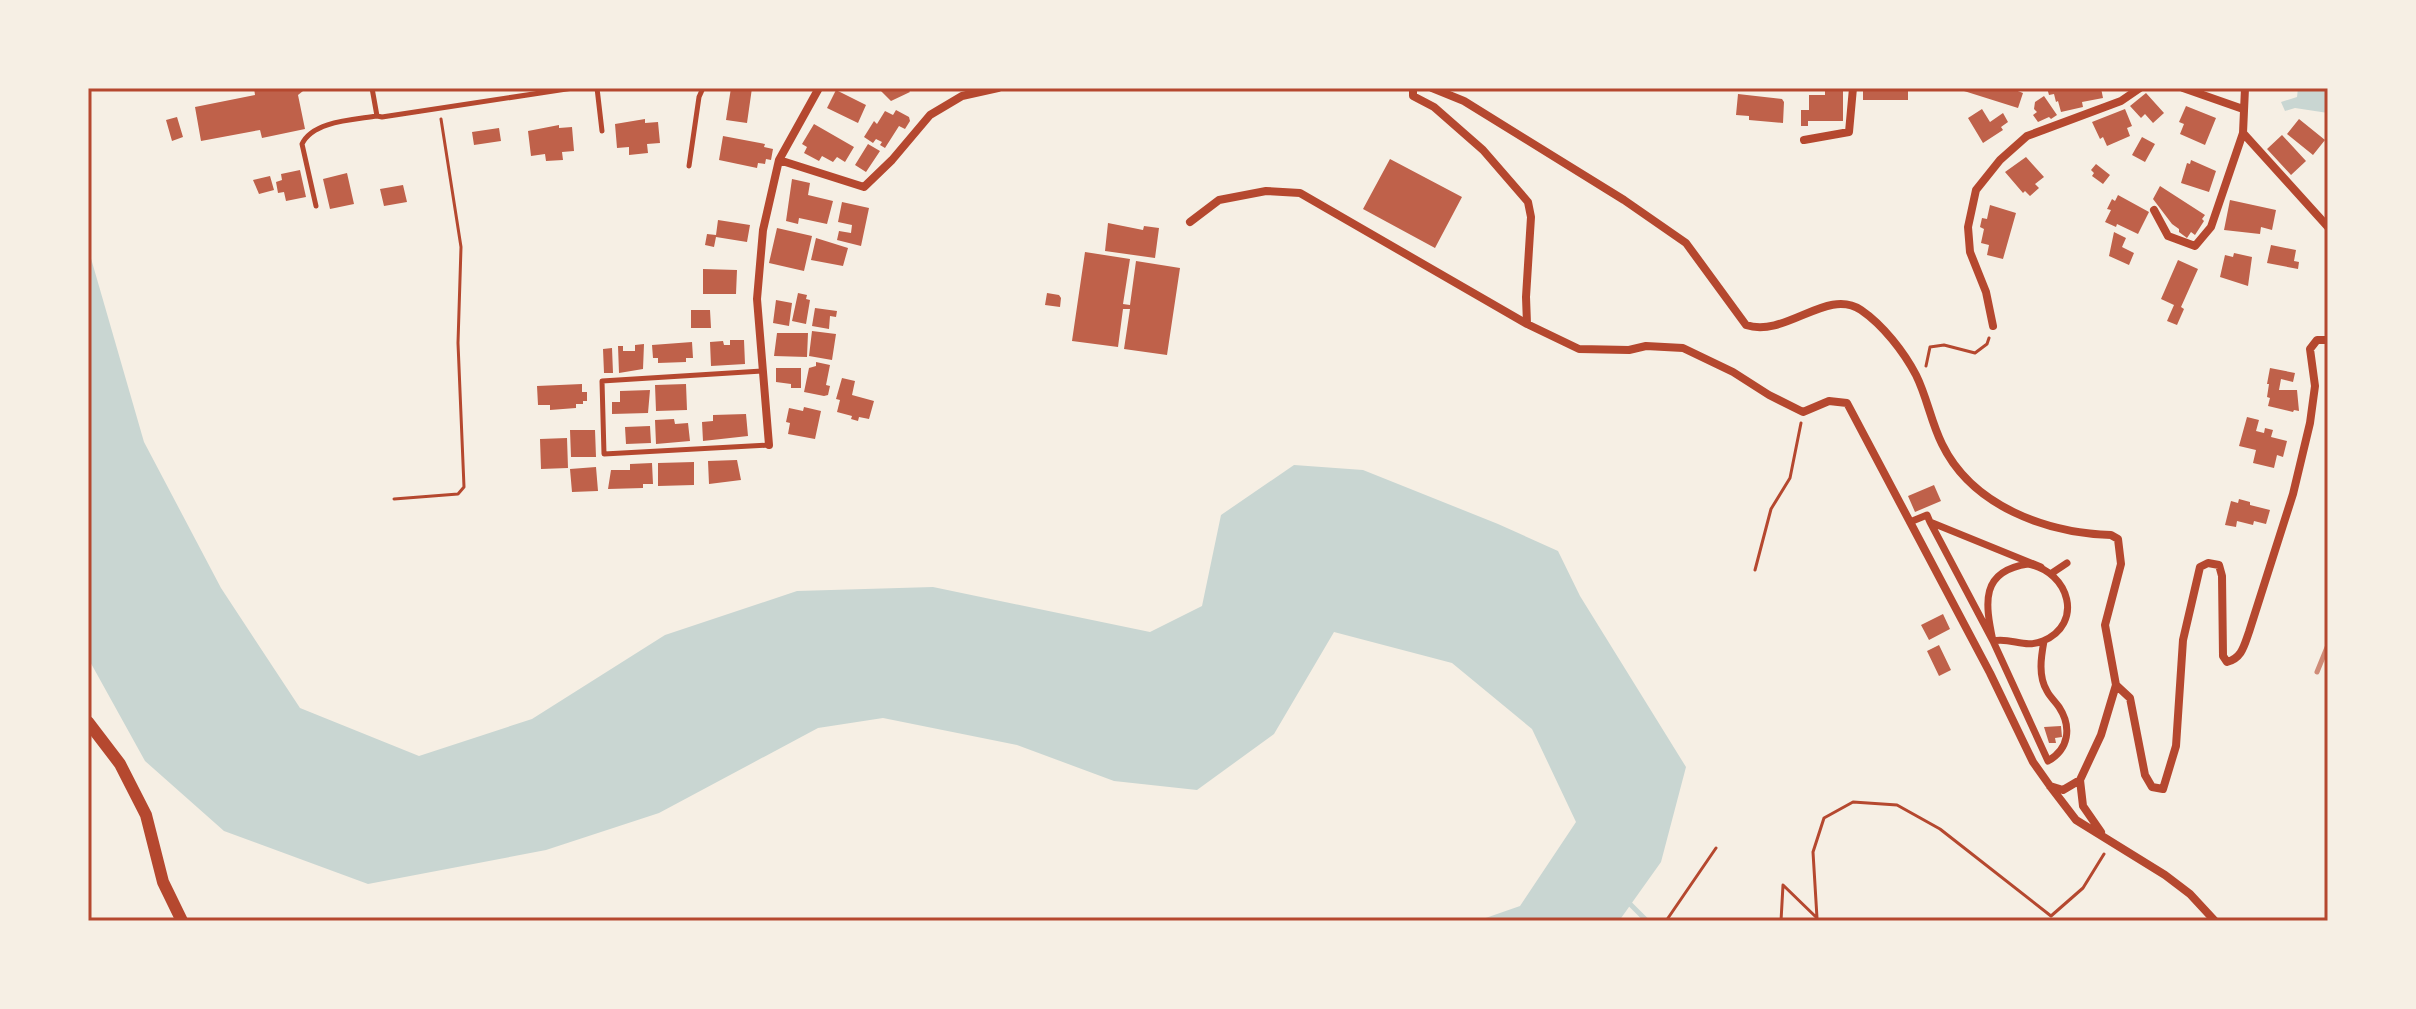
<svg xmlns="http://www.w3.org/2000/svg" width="2416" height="1009" font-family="'PT Sans',sans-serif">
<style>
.water{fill:#c9d6d2}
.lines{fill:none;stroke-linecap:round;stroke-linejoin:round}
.stream{stroke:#c9d6d2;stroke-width:5}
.building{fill:#bf614a}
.path{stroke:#b5482f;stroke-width:3}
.service{stroke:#b5482f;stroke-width:5}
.pedestrian{stroke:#b5482f;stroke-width:7}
.minor{stroke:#b5482f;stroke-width:8}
.tertiary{stroke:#b5482f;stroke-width:12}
.rail{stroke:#cf8b77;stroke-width:5}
.neatline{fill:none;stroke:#b5482f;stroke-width:3}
</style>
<rect width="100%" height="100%" fill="#f6efe4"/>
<path class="water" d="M2298,88h30v25l-33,-5 -10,3 -4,-9 16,-5z
M88,248l56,194 77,146 79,120 119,48 113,-37 133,-84 132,-44 136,-4 217,45 52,-26 19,-91 73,-50 69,5 135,54 60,27 22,45 106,171 -25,95 -42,59h-142l43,-15 56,-84 -44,-93 -80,-66 -118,-31 -60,102 -77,56 -83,-9 -97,-36 -134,-27 -65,10 -159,85 -113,37 -178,34 -144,-53 -79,-70 -57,-103z"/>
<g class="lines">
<path class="stream" d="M1628,902l19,19"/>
</g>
<path class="building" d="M254,88h66l-2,3h-15l-5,4 7,34 -43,9 -2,-8 -59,11 -6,-34 60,-12z
M731,88h21l-5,35 -21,-3z
M878,88h29l3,4 -19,9z
M1863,88h45v12h-45z
M1965,88h45l13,5 -5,15 -54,-17z
M2047,88h54l2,10 -21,4 1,5 -22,5 -3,-11 -2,1 -2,-8 -5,1z
M836,90l30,15 -8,18 -31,-15z
M1825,91h18v30h-35v5h-7v-16h8v-15h16z
M2146,93l18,20 -11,10 -8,-9 -4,4 -11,-12z
M1738,94l44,5 2,3 -1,21 -34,-3v-4l-13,-1z
M2044,96l13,19 -6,4 -2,-2 -11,5 -5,-7 4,-3 -3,-3 1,-7z
M2186,106l30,12 -11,27 -25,-11 4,-10 -5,-2z
M1982,109l8,13 13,-9 5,9 -7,5 2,3 -20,13 -15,-25z
M2125,109l7,17 -5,2 3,8 -23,10 -4,-9 -3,2 -8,-17z
M896,110l13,7 1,4 -5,8 -6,-3 -14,22 -5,-3 2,-3 -6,-3 -3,4 -9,-6 10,-16 3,3 8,-13 8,4z
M177,117l6,20 -11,4 -6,-21z
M645,119v4l13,-1 2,21 -13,1 1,9 -19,2v-8l-12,1 -2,-24z
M2299,119l26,21 -12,15 -26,-21z
M814,124l40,23 -9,15 -8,-5 -4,5 -11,-6 -3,5 -15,-8 3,-6 -5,-3z
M559,125v3l13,-1 2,24 -12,1 1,8 -17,1 -1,-7 -14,2 -3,-25z
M499,128l2,13 -27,4 -2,-13z
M2282,135l24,26 -15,14 -24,-26z
M723,136l42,8 -1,3 9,2 -2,11 -5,-1 -1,5 -7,-1 -1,5 -38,-8z
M2142,137l13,7 -10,18 -13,-7z
M868,144l12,7 -14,21 -11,-7z
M2026,157l18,20 -9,7 4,4 -9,8 -5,-5 -2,2 -18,-21z
M1390,159l72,38 -27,51 -72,-39z
M2191,160l25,11 -7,21 -28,-9 6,-20 3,1z
M2096,164l14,11 -7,9 -11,-8 2,-3 -3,-3z
M300,170l6,27 -20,4 -2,-9 -6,1 -2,-11 6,-2 -1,-6z
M347,173l7,31 -24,5 -7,-30z
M270,176l4,14 -15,4 -6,-14z
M792,179l18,4 -2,12 25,6 -6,23 -28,-6 -1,6 -12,-3z
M403,185l4,17 -23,4 -4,-17z
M2160,186l45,29 -3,4 2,2 -9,14 -4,-3 -4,6 -8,-6v-3l-7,-5 -19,-25z
M2118,195l31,17 -11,22 -21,-10 -1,3 -11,-5 6,-12 -4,-1 5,-10 3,2z
M2230,200l46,10 -4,20 -11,-3 -1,7 -36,-4z
M842,202l27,6 -8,38 -24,-6 2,-9 12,2 1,-8 -14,-3z
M1990,205l26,8 -13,46 -16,-4 2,-10 -8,-2 3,-14 -4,-2 2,-9 5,1z
M718,220l32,5 -3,17 -31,-5 -2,10 -9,-2 2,-11 9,1z
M1108,223l35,7 1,-4 15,2 -4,30 -50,-7z
M777,228l35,8 -8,35 -35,-8z
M2114,232l12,6 -4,9 12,6 -5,12 -20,-9z
M816,238l32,10 -5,18 -32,-6z
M2271,245l25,5 -2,11 5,1 -1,7 -31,-6z
M1085,252l45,7 -7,45 7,1 6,-44 44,7 -13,87 -43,-6 6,-40h-7l-5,38 -46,-6z
M2234,253l18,4 -4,29 -28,-9 5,-22 8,2z
M2178,260l20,9 -17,38 3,2 -7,16 -10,-4 7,-16 -13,-6z
M703,269l34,1 -1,24h-33z
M798,293l9,2 -1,4 4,1 -4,24 -14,-3z
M1047,293l12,2 2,3 -1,9 -15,-2z
M776,300l16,3 -3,23 -16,-3z
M815,308l22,3 -1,6 -6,-1 -1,13 -17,-3z
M691,310h19l1,18h-20z
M812,331l24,3 -4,26 -23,-4z
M777,333h31l-1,24 -33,-1z
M730,340h14l1,24 -34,2 -1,-24 13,-1 1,4h6z
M692,342l1,16h-7v4l-28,1v-5h-5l-1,-13z
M644,344l-1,25 -24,4 -1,-27h5v5h12v-6z
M612,348l1,25h-9l-1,-24z
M816,362l14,3 -4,20 4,1 -2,9 -4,1 -20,-4 5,-24 7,-2z
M776,368h25v20h-10v-4l-15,-2z
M2270,368l25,5 -2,9 -12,-3 -2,11h18l2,21 -5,-1 -1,2 -25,-6 2,-8 -3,-1 2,-13h-2z
M842,378l13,3 -3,14 22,6 -5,18 -10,-2 -1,4 -7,-2 1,-3 -15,-4 3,-12 -4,-1z
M582,384v8h5v9h-4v3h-7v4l-26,2v-5h-12l-1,-19z
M686,384l1,26 -31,1 -1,-26z
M650,390l-2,23 -36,1v-12h8v-11z
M804,407l17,4 -6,28 -27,-5 2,-11 -4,-1 3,-14 14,3z
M746,414l2,22 -45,5 -1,-19 11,-1v-6z
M2247,417l12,3 -3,11 8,2 1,-5 8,2 -2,7 16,4 -4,16 -6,-2 -3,13 -21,-5 3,-13 -17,-4z
M674,419l1,5 13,-1 2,18 -34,3 -1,-24z
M650,426l1,17 -25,1 -1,-17z
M570,430h25l1,27h-25z
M567,438l1,30 -27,1 -1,-30z
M737,460l4,20 -32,4 -1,-23z
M694,462v23l-36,1v-23z
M652,463l1,21h-10v4l-35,1 3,-19h19v-6z
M596,467l2,24 -26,1 -2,-23z
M1934,485l7,16 -26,11 -7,-16z
M2239,499l11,3v3l20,5 -4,14 -12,-3 -1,4 -16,-4 -1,6 -11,-2 6,-24 7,2z
M1943,614l7,15 -21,11 -8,-15z
M1939,645l12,25 -12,6 -12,-25z
M2061,726l1,11 -7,1 1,5h-7l-5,-16z"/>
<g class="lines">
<path class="path" d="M1926,366l4,-19 14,-2 31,8 12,-9 2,-6
M394,499l64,-5 6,-7 -6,-144 3,-96 -20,-128
M1755,570l16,-61 19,-31 11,-55
M1666,921l50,-73
M1781,921l2,-36 34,33 -4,-66 11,-34 29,-16 44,3 43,24 111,87 32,-28 21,-34"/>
<path class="service" d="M372,88l5,28 5,1 191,-29
M597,88l5,43
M689,166l10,-69 4,-9
M316,206l-14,-62c11,-23 51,-24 75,-28
M762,371l-160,10 2,73 165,-9"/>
<path class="pedestrian" d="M1910,522l17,-7 3,7
M2028,564c42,8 56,60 15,77 -18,8 -32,-4 -50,0 -8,-38 -13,-70 35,-77z
M2041,567l-111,-45 63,119 55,120c21,-12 24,-34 11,-54 -4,-6 -9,-10 -12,-16 -9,-15 -6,-34 -3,-50
M2052,573l15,-10"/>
<path class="minor" d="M1413,88v8l21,11 49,43 45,52 3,15 -5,80 1,27 52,25 50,1 17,-4 37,2 50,24 36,23 34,17 26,-11 18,2 143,270 43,89 17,24 26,34 89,55 25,19 25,27
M1432,88l32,13 160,99 62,43 60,82c40,13 81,-38 115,-15 22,15 43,42 55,65 11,22 15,47 26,69 30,62 104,89 169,91l7,4 3,25 -16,61 11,60 -15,50 -21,45 3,26 18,26
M2183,88l60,21
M2245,88l-2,45 85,94
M1804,140l45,-8 4,-44
M779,160l85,27 28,-27 38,-45 32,-19 36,-8
M2154,210l14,26 27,10 16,-19 32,-94
M1190,222l29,-22 47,-9 34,2 227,131
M1993,326l-7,-34 -16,-40 -2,-25 8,-37 24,-30 27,-24 94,-35 19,-13
M769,445l-12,-146 6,-69 16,-70 40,-72
M2116,685l14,13 15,77 7,12 11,2 13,-43 7,-106 17,-73 8,-4 11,2 3,11 1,80 4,6c15,-4 17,-16 22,-30l44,-138 17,-71 5,-37 -5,-37 7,-9h11
M2050,786l13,4 17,-10"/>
<path class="tertiary" d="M88,722l32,42 26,51 17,67 19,39"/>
<path class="rail" d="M2317,672l11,-27"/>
</g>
<rect width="2416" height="1009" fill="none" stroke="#f6efe4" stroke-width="180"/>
<rect x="90" y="90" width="2236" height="829" class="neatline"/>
</svg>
